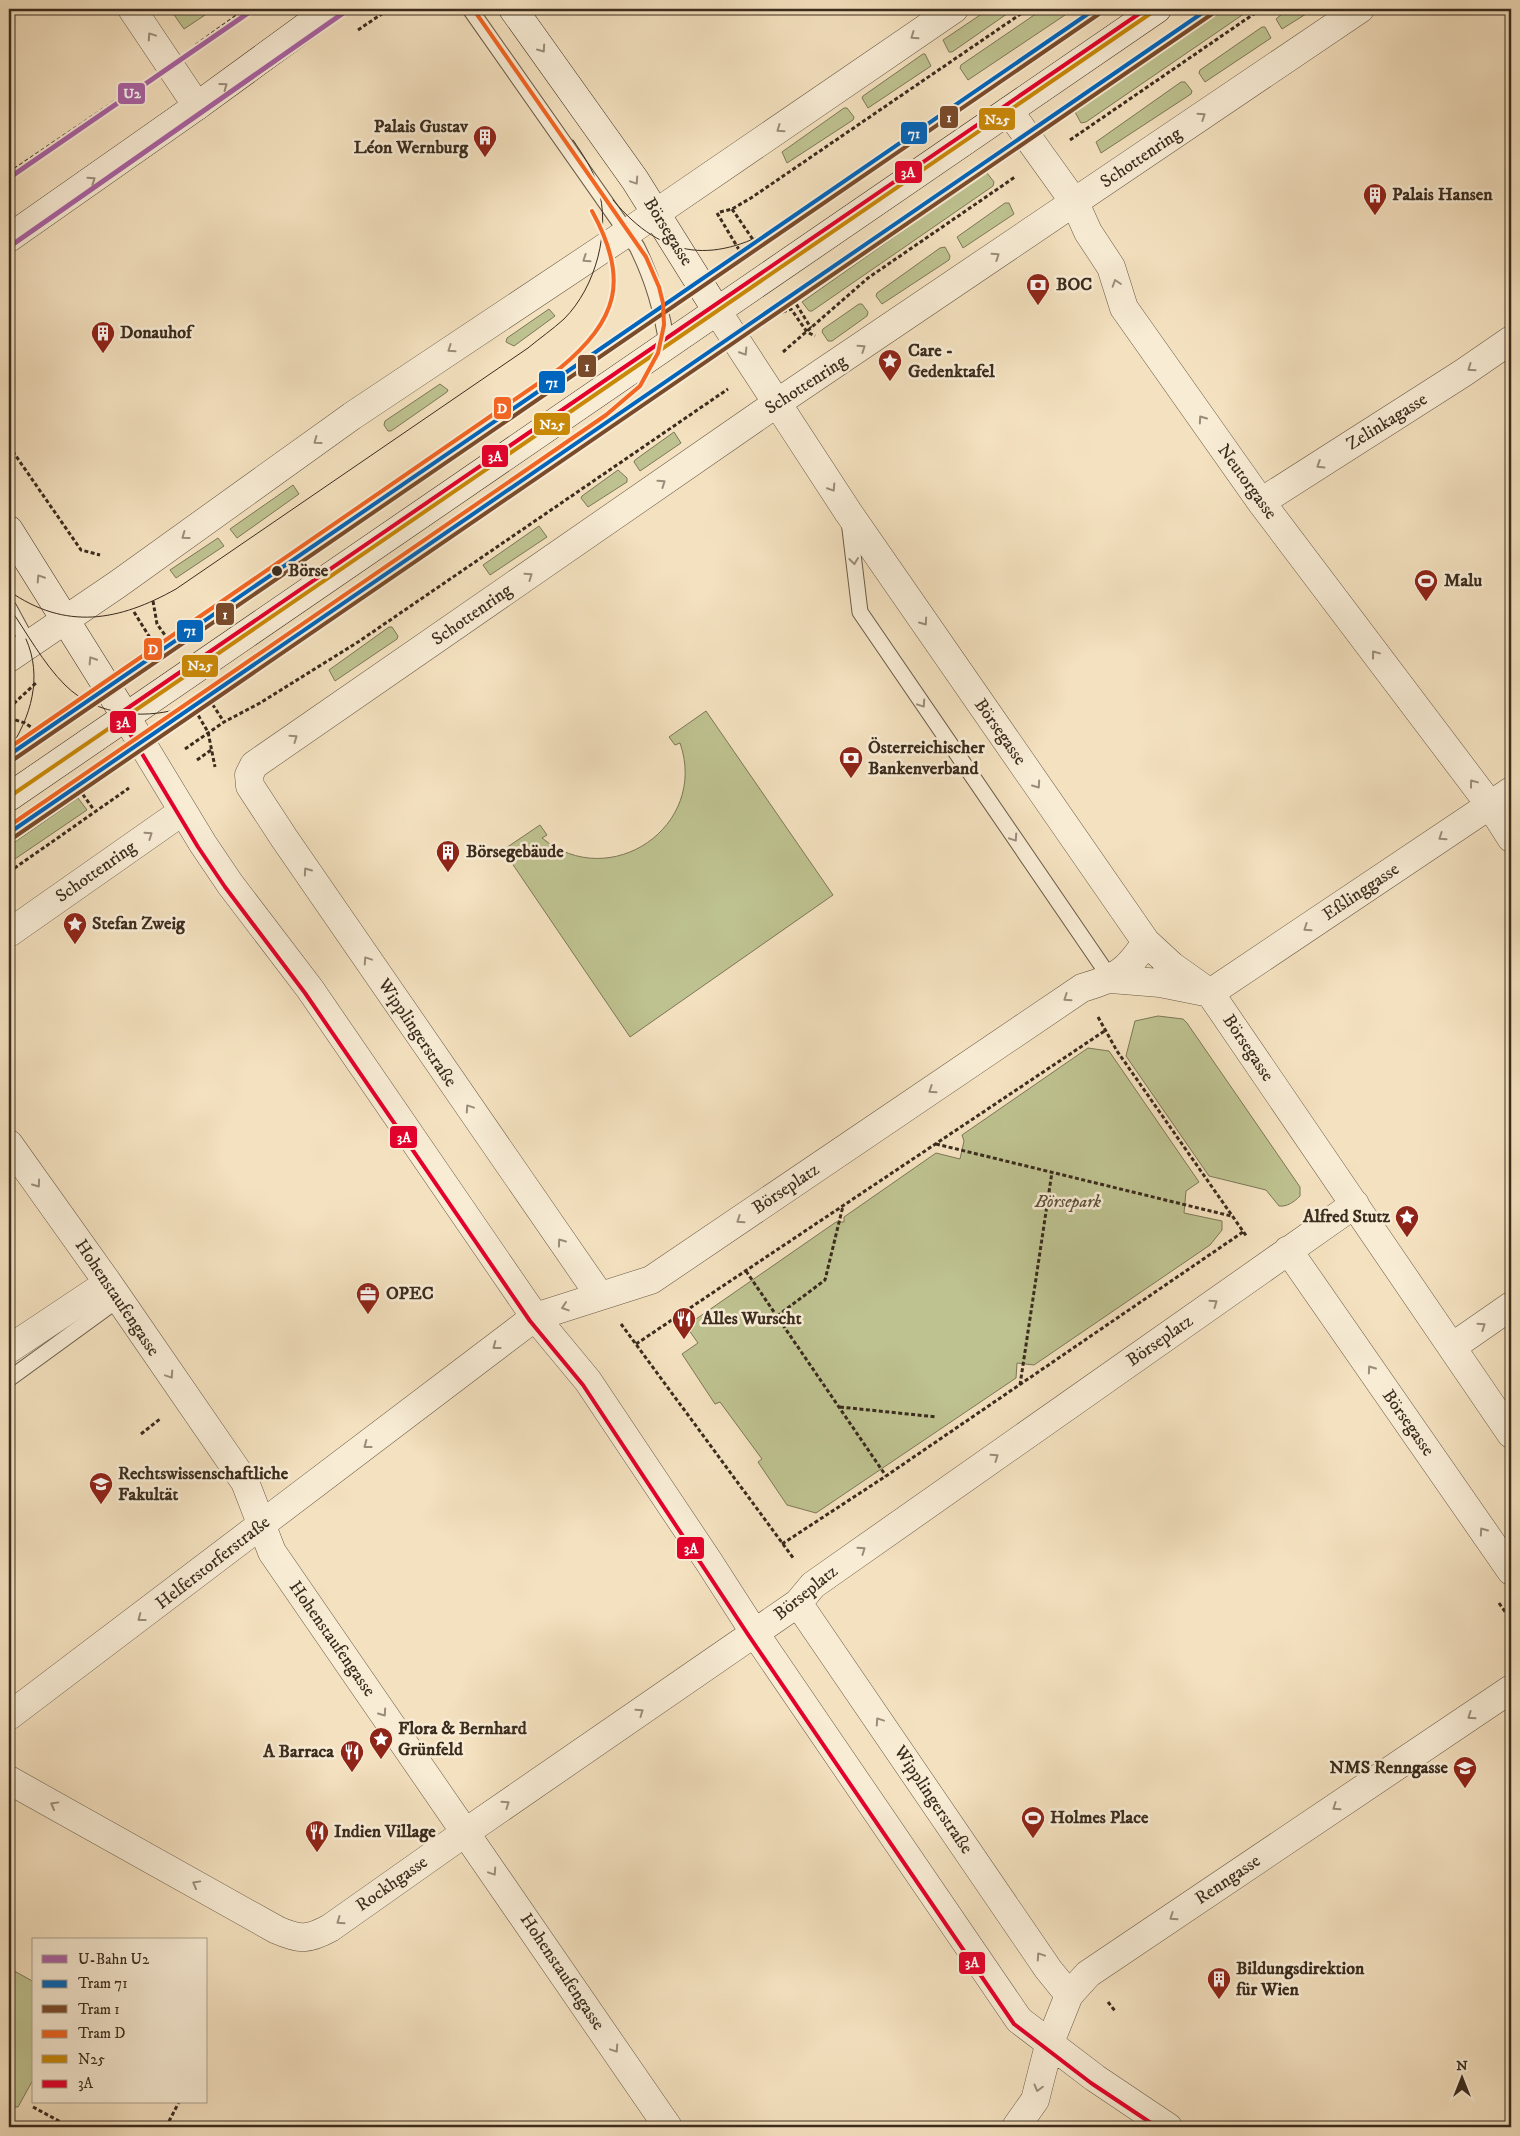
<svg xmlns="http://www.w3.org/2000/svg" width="1520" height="2136" font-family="'IM FELL DW Pica',serif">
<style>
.green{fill:#bec290;stroke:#7c7757}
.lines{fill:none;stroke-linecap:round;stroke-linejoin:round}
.lane-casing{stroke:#695946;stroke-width:17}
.street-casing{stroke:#695946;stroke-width:29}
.secondary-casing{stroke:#3b2c1e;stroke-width:29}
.path{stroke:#3b2c1e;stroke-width:3;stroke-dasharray:4 2.5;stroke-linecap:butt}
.lane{stroke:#f8ecd5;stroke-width:15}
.street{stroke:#f8ecd5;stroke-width:28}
.secondary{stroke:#f8ecd5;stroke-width:28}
.tram{stroke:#3b2c1e;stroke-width:1}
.bus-1-casing{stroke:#f8ecd5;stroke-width:8}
.bus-2-casing{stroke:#f8ecd5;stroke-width:8}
.bus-1{stroke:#c88808;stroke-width:4}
.bus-2{stroke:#e4002b;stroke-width:4}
.tram-1-casing{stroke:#f8ecd5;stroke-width:8}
.tram-2-casing{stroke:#f8ecd5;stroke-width:8}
.tram-3-casing{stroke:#f8ecd5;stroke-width:8}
.tram-1{stroke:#0065bd;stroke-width:4}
.tram-2{stroke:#7a4b2a;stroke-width:4}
.tram-3{stroke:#f26522;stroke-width:4}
.metro-1-casing{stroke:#f8ecd5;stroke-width:9}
.metro-1{stroke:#a862a4;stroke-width:5}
.oneway{stroke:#9a8c7a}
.stop-dot{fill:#3b2c1e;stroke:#f8ecd5;stroke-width:2}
.labels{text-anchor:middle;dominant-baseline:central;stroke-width:5;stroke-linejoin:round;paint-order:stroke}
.poi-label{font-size:18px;font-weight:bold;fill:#3b2c1e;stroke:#f8ecd5;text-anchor:start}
.street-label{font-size:18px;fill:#3b2c1e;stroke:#f8ecd5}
.stop-label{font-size:18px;font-weight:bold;fill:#3b2c1e;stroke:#f8ecd5;text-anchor:start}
.park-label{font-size:18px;font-style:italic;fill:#5c523a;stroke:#f8ecd5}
.line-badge{stroke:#f8ecd5;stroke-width:2}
.badge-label{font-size:14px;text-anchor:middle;font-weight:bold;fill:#fff}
</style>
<rect width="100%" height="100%" fill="#f4e1bf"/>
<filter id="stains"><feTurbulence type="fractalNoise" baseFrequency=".004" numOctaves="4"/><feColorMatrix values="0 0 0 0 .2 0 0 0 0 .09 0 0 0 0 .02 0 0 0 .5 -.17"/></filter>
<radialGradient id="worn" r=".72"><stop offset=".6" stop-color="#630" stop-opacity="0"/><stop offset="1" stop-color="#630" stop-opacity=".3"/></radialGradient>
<path class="green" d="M170,9h44l-30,20z
M989,9h25l-62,43h-3l-6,-12z
M1043,9h31l-106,71 -8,-12 1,-3z
M1225,9h26l-165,113 -5,1 -6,-11z
M1288,9h26l-32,20 -6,-10z
M1262,27h3l6,11 -66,44 -6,-9 1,-3z
M923,54h2l6,12 -63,42 -6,-10 1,-2z
M1181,82h4l7,9 -1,3 -90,59 -5,-11z
M844,108h3l7,9 -1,3 -66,43 -5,-11z
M985,173h2l7,9 -1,4 -181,125h-3l-7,-9z
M1005,203h4l5,11 -51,34 -6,-11z
M945,247l5,9 -1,4 -67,44 -6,-8 1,-3 63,-45z
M859,304h3l6,8 -1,4 -35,25h-4l-6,-9 1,-3z
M549,309l6,7 -41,30 -8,-4 1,-4z
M440,384l8,6 -1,2 -56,39h-3l-4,-6 1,-4z
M674,432l7,11 -41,28 -6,-9 1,-2z
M618,470l9,8v4l-39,25 -7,-9 1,-2z
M293,485l6,9 -62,44 -7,-9z
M539,526l8,11 -57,38 -7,-10z
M218,538l6,8 -48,32 -6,-8z
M389,627h3l6,9 -1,3 -62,42 -6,-11z
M706,711l127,184 -203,142 -127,-187 37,-25 7,10 -5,3c68,56 167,-12 138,-95l-5,2 -6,-8z
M78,798l9,12 -78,53v-17z
M1158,1016l25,3 4,4 113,164v9c-6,6 -13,11 -21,10l-13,-16 -57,-14 -83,-120 9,-35z
M1088,1048l21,3 90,131 -13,9 -2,22 38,8v9l-12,15 -176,120 -17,-2 -1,15 -200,135 -29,-8 -29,-43 4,-3 -42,-57 -5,2 -33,-50 16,-11 -12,-17 150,-104h8v-5l92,-64 24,6 4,-18 -2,-6z
M9,1968l25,14v96l-16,29h-9z"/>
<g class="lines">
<g class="lane-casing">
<path id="lane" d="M470,9l167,238c16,32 25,63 30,98
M849,521l11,91 251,367
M9,608l20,37
M9,1379l110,-80"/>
</g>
<g class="street-casing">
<path id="street" d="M132,9l65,97
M1009,111l66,92 13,29 23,35 13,41 137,194 229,303 21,33
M717,311l131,201 298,430 26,24 38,27 301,441
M1261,502l202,-129 48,-33
M9,658l109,-74 234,-168 285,-190 317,-217
M126,717l77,127 27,40 80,105 225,328 53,64 121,181 45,70 265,388 76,58 73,49
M9,933l174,-122
M1111,979l49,4 50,10 301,-202
M9,1144l99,139 137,199 27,70 396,575
M1288,1250l223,321
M600,1296l-316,-458 -34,-52 -1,-11 5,-10 523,-362 583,-394
M1452,1347l59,-41
M9,1349l99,-66
M798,1603l250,366 21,26
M9,1716l526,-399 116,-37 431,-292c34,-10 45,-16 64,-46
M9,1780l268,150c23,10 31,10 53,-2l136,-96 332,-229 15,-18 542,-381
M1016,2127l19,-27 14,-55 20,-50 19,-21 423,-285"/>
</g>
<g class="secondary-casing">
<path id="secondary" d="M513,9l122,171 82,131
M9,238l188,-132 133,-97
M9,530l117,187
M9,797l1148,-788"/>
</g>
<path class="path" d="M358,30l31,-21
M196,45l50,-36
M1070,140l191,-131
M9,173l133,-90
M732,209l24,35
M720,212l12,-3 19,-11 277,-189
M717,213l24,40
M793,299l18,29
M778,310l2,3 11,-4 16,23 8,4
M783,352l85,-74 147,-101
M9,446l72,104 19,5
M153,601l4,23 15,21
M134,612l26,42
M209,699l15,23
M9,708l27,-25
M195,710l13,22 7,35
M9,718l16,5 16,11
M185,749l39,-27 36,-19 98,-61 370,-253
M197,760l14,-10
M79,789l15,21
M9,872l120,-84
M1098,1017l19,34 130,186
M936,1144l295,72
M746,1271l140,205
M777,1316l48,-36 18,-74
M621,1324l173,235
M636,1344l470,-314
M1020,1385l32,-213
M840,1407l97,10
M141,1434l19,-15
M782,1544l104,-68 357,-244
M1499,1603l12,17
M1108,2002l7,9
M33,2107l37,20
M166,2127l13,-25"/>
<use href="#lane" class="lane"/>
<use href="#street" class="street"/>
<use href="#secondary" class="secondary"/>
<path class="tram" d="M613,200c51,61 103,64 169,24
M9,591c57,40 110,30 167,-2l352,-241c12,-10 25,-19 36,-29 32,-32 47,-89 34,-132 -5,-18 -15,-32 -25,-47
M9,607c18,26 34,56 56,78 32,32 84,36 125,20 21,-9 39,-24 58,-36
M9,750c22,-33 34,-73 17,-111"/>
<g class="bus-1-casing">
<path id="bus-1" d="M9,797l1148,-788"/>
</g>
<g class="bus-2-casing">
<path id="bus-2" d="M1146,9l-1024,703 -2,5 78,130 27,40 80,106 225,328 53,64 166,251 265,388 77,59 66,44"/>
</g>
<use href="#bus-1" class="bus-1"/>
<use href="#bus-2" class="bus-2"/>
<g class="tram-1-casing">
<path id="tram-1" d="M9,755l1086,-746
M9,833l1199,-824"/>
</g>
<g class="tram-2-casing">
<path id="tram-2" d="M13,760l1086,-746
M13,838l1199,-824"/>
</g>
<g class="tram-3-casing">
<path id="tram-3" d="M9,748l550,-379c59,-49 71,-89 33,-158
M9,826l597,-411 34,-29 18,-33 6,-28 -1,-22 -4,-16 -13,-30 -170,-244"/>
</g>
<use href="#tram-1" class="tram-1"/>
<use href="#tram-2" class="tram-2"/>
<use href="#tram-3" class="tram-3"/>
<g class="metro-1-casing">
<path id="metro-1" d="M9,178l245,-169
M9,247l340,-238"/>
</g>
<use href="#metro-1" class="metro-1"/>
</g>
<defs><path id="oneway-chevron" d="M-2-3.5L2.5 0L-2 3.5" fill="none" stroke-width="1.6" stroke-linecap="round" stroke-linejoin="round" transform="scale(1.25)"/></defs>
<g class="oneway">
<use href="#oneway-chevron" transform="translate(151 36) rotate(-124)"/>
<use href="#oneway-chevron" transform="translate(914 36) rotate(145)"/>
<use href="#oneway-chevron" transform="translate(542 49) rotate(55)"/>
<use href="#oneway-chevron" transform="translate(224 86) rotate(-36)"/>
<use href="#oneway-chevron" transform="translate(1202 116) rotate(-34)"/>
<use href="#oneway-chevron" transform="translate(780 129) rotate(145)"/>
<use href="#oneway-chevron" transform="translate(92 180) rotate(-35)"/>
<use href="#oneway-chevron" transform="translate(635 181) rotate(56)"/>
<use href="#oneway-chevron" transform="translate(996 256) rotate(-34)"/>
<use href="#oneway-chevron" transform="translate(586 259) rotate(146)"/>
<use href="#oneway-chevron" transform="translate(1116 283) rotate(-108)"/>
<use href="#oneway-chevron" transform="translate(862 348) rotate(-34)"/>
<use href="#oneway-chevron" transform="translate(451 349) rotate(146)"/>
<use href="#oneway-chevron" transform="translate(744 352) rotate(58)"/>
<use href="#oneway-chevron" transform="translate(1471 368) rotate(145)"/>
<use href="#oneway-chevron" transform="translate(1202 419) rotate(-125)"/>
<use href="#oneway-chevron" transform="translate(317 441) rotate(144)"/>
<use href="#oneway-chevron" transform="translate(1320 465) rotate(148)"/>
<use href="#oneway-chevron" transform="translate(662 483) rotate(-35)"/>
<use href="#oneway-chevron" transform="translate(832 488) rotate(57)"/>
<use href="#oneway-chevron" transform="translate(185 536) rotate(144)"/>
<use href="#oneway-chevron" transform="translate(854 561) rotate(83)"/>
<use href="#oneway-chevron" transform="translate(529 576) rotate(-35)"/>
<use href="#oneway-chevron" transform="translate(40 578) rotate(-123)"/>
<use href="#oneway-chevron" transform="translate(924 622) rotate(55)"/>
<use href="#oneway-chevron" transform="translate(1375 654) rotate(-127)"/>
<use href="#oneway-chevron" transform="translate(92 660) rotate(-122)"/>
<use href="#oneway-chevron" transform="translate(922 704) rotate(56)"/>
<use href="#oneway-chevron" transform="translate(294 738) rotate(-35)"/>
<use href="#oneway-chevron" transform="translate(1473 783) rotate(-127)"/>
<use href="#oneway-chevron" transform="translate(1037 785) rotate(55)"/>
<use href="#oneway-chevron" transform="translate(149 835) rotate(-34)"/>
<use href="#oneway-chevron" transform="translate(1442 837) rotate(146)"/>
<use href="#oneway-chevron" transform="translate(1014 838) rotate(56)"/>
<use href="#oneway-chevron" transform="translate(307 871) rotate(-125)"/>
<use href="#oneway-chevron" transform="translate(1307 928) rotate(146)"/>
<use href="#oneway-chevron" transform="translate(367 960) rotate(-124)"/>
<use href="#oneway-chevron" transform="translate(1067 998) rotate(146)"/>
<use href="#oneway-chevron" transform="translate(932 1090) rotate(146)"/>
<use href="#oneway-chevron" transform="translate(469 1108) rotate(-124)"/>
<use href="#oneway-chevron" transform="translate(37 1184) rotate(54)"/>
<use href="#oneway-chevron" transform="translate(740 1220) rotate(146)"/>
<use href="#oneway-chevron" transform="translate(561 1242) rotate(-126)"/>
<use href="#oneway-chevron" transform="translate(1214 1303) rotate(-35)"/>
<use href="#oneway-chevron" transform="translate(565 1307) rotate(162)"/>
<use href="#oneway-chevron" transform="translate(1482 1326) rotate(-34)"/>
<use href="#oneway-chevron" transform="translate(496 1346) rotate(143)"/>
<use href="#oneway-chevron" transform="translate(1371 1369) rotate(-125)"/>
<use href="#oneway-chevron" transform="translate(170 1375) rotate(56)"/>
<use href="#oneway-chevron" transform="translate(367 1445) rotate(143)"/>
<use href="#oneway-chevron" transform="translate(995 1457) rotate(-35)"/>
<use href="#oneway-chevron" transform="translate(1483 1531) rotate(-125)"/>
<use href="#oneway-chevron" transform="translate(862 1550) rotate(-35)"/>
<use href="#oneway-chevron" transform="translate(141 1618) rotate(143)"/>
<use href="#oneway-chevron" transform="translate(640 1712) rotate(-35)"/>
<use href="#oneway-chevron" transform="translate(383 1713) rotate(55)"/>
<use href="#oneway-chevron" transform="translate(1471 1716) rotate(146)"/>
<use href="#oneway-chevron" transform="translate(879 1721) rotate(-124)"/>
<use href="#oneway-chevron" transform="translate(506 1804) rotate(-35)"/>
<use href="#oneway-chevron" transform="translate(54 1805) rotate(-151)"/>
<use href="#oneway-chevron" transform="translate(1336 1807) rotate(146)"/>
<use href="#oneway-chevron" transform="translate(493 1872) rotate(56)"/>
<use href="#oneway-chevron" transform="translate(196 1884) rotate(-151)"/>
<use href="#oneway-chevron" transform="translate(1173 1917) rotate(146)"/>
<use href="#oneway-chevron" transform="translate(340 1921) rotate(145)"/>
<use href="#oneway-chevron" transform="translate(1040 1956) rotate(-124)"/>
<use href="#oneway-chevron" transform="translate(615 2049) rotate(56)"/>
<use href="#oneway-chevron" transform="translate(1038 2088) rotate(105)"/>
</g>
<defs>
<g id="building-pin" transform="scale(1.25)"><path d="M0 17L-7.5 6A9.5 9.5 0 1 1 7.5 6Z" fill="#8f2418" stroke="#f8ecd5"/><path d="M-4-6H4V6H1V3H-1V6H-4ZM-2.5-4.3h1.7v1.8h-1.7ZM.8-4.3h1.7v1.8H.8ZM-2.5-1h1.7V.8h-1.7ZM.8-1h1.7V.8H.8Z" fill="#fff"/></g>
<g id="bank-pin" transform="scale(1.25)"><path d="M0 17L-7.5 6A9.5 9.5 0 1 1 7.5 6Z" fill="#8f2418" stroke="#f8ecd5"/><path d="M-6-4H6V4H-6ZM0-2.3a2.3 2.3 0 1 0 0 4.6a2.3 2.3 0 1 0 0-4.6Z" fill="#fff"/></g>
<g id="sight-pin" transform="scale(1.25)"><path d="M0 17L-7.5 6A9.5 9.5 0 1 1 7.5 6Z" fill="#8f2418" stroke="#f8ecd5"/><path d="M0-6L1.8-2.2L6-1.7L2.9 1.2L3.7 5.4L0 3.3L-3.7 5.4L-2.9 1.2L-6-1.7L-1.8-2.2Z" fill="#fff"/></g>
<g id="stadium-pin" transform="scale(1.25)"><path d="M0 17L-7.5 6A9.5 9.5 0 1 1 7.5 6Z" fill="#8f2418" stroke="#f8ecd5"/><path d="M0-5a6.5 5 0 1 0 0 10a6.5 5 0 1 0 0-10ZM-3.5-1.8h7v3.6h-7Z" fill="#fff"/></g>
<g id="office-pin" transform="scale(1.25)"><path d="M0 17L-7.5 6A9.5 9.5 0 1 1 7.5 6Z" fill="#8f2418" stroke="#f8ecd5"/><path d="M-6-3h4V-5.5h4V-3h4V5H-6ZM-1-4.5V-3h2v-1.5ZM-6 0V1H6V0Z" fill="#fff"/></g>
<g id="restaurant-pin" transform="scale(1.25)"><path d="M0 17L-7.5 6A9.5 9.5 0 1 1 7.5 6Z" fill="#8f2418" stroke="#f8ecd5"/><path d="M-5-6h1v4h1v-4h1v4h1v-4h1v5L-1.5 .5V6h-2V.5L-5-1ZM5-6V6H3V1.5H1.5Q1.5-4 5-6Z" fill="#fff"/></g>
<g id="university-pin" transform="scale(1.25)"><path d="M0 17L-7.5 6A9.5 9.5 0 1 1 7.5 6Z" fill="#8f2418" stroke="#f8ecd5"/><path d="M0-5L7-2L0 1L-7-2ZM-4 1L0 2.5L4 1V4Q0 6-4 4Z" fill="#fff"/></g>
<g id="school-pin" transform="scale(1.25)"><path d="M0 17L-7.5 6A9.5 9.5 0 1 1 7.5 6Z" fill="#8f2418" stroke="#f8ecd5"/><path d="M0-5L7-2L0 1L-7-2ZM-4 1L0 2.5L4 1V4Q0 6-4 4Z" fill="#fff"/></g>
</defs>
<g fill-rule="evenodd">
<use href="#building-pin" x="485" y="137"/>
<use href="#building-pin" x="1375" y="195"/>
<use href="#bank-pin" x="1038" y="285"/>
<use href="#building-pin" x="103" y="333"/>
<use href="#sight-pin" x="890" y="361"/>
<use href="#stadium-pin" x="1426" y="581"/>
<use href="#bank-pin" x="851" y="758"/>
<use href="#building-pin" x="448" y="852"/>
<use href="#sight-pin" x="75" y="924"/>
<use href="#sight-pin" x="1407" y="1217"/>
<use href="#office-pin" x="368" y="1294"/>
<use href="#restaurant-pin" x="684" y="1319"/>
<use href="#university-pin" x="101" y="1484"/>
<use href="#sight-pin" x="381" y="1739"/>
<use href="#restaurant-pin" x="352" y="1752"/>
<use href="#school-pin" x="1465" y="1768"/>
<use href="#stadium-pin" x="1033" y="1818"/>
<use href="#restaurant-pin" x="317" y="1832"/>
<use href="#building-pin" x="1219" y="1979"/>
</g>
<circle class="stop-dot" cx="277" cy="571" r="6"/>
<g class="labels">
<g class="poi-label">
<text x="468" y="127" text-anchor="end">Palais Gustav<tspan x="468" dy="21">Léon Wernburg</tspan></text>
<text x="1392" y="195">Palais Hansen</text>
<text x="1056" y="285">BOC</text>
<text x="120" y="333">Donauhof</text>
<text x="908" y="351">Care -<tspan x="908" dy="21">Gedenktafel</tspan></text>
<text x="1444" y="581">Malu</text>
<text x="868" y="748">Österreichischer<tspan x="868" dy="21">Bankenverband</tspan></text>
<text x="466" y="852">Börsegebäude</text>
<text x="92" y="924">Stefan Zweig</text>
<text x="1390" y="1217" text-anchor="end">Alfred Stutz</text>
<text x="386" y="1294">OPEC</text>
<text x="702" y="1319">Alles Wurscht</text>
<text x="118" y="1474">Rechtswissenschaftliche<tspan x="118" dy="21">Fakultät</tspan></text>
<text x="398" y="1729">Flora &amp; Bernhard<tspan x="398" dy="21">Grünfeld</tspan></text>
<text x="334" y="1752" text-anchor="end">A Barraca</text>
<text x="1448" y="1768" text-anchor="end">NMS Renngasse</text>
<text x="1050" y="1818">Holmes Place</text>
<text x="334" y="1832">Indien Village</text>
<text x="1236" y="1969">Bildungsdirektion<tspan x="1236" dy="21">für Wien</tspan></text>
</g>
<g class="street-label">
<text transform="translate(1141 158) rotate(-34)">Schottenring</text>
<text transform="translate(668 232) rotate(58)">Börsegasse</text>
<text transform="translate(806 385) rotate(-33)">Schottenring</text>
<text transform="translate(1387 422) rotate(-32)">Zelinkagasse</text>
<text transform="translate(1247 482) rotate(54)">Neutorgasse</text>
<text transform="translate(472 615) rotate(-35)">Schottenring</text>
<text transform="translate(1000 732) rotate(55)">Börsegasse</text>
<text transform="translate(96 872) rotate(-35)">Schottenring</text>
<text transform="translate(1361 892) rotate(-34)">Eßlinggasse</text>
<text transform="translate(417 1033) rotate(56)">Wipplingerstraße</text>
<text transform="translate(1248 1048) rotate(56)">Börsegasse</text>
<text transform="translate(786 1189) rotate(-34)">Börseplatz</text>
<text transform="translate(117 1298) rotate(56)">Hohenstaufengasse</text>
<text transform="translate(1160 1341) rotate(-35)">Börseplatz</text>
<text transform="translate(1408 1423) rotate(55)">Börsegasse</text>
<text transform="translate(213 1563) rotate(-38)">Helferstorferstraße</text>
<text transform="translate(806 1593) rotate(-39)">Börseplatz</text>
<text transform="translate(332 1639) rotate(55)">Hohenstaufengasse</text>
<text transform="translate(933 1800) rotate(56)">Wipplingerstraße</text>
<text transform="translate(1228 1880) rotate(-34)">Renngasse</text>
<text transform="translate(392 1884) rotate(-35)">Rockhgasse</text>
<text transform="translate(562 1972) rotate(56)">Hohenstaufengasse</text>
</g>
<g class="stop-label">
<text x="288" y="571">Börse</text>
</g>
<g class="park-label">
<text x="1068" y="1202">Börsepark</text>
</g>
</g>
<g class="line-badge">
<rect x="117" y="82" width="29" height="23" rx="5" fill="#a862a4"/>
<rect x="939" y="105" width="20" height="24" rx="5" fill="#7a4b2a"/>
<rect x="978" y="107" width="38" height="24" rx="5" fill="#c88808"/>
<rect x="900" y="121" width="28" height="24" rx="5" fill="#0065bd"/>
<rect x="894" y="160" width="29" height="24" rx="5" fill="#e4002b"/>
<rect x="577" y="354" width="20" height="24" rx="5" fill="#7a4b2a"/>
<rect x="538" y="370" width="28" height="24" rx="5" fill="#0065bd"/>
<rect x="493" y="396" width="19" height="24" rx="5" fill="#f26522"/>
<rect x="533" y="412" width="38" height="24" rx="5" fill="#c88808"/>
<rect x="481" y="444" width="28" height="24" rx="5" fill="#e4002b"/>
<rect x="215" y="602" width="20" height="24" rx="5" fill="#7a4b2a"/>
<rect x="176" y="619" width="28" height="24" rx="5" fill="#0065bd"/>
<rect x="143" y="637" width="20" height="24" rx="5" fill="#f26522"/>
<rect x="181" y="654" width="38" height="24" rx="5" fill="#c88808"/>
<rect x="109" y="710" width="28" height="24" rx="5" fill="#e4002b"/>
<rect x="389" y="1125" width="29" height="24" rx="5" fill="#e4002b"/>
<rect x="676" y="1536" width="29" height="24" rx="5" fill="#e4002b"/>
<rect x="958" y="1951" width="28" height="24" rx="5" fill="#e4002b"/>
</g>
<g class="badge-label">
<text x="132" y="98">U2</text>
<text x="949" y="122">1</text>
<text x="997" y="124">N25</text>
<text x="914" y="138">71</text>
<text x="908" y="177">3A</text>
<text x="587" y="371">1</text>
<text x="552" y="387">71</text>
<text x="502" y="413">D</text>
<text x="552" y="429">N25</text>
<text x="495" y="461">3A</text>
<text x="225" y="619">1</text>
<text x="190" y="635">71</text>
<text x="153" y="654">D</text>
<text x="200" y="670">N25</text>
<text x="123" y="727">3A</text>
<text x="404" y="1142">3A</text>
<text x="691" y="1553">3A</text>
<text x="972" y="1967">3A</text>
</g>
<rect width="1520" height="2136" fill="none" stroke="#f4e1bf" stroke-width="30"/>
<rect x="10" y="10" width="1500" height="2116" fill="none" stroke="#3b2c1e" stroke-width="2.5"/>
<rect x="15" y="15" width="1490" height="2106" fill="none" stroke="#3b2c1e"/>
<rect x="32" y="1938" width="175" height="165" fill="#f8ecd5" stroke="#ac9f8c"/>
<rect x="42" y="1955" width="25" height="8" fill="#a862a4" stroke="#ac9f8c"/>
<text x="78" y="1964" font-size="15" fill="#3b2c1e">U-Bahn U2</text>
<rect x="42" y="1980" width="25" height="8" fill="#0065bd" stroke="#ac9f8c"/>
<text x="78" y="1988" font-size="15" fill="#3b2c1e">Tram 71</text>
<rect x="42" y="2005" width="25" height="8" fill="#7a4b2a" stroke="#ac9f8c"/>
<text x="78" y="2014" font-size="15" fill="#3b2c1e">Tram 1</text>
<rect x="42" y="2030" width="25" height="8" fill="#f26522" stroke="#ac9f8c"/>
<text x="78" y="2038" font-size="15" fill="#3b2c1e">Tram D</text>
<rect x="42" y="2055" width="25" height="8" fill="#c88808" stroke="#ac9f8c"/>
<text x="78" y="2064" font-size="15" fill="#3b2c1e">N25</text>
<rect x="42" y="2080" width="25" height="8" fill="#e4002b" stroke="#ac9f8c"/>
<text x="78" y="2088" font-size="15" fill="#3b2c1e">3A</text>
<g transform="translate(1462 2078)" stroke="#f8ecd5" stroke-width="4" paint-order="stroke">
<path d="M0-4L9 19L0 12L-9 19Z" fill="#3b2c1e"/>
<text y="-8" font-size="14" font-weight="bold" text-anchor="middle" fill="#3b2c1e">N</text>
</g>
<rect width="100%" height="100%" filter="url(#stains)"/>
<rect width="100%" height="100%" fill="url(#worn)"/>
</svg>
